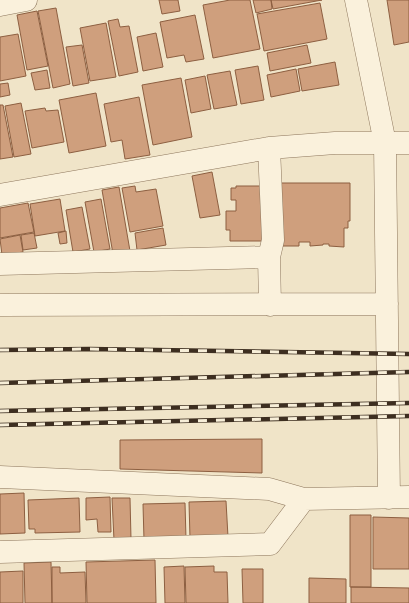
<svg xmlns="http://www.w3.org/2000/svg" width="409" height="603" font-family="Merriweather,serif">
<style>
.building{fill:#cf9f7d;stroke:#8d5f41}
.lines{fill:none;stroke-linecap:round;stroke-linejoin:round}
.minor-casing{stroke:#8d765c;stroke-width:23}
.minor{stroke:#faf1dc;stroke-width:22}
.rail-casing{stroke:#3d2e20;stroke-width:4.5}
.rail{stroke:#f7eed8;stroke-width:3;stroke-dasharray:9;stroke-linecap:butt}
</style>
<rect width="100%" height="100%" fill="#f0e4c8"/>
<path class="building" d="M159,0h19l2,11 -18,3z
M230,0h20l10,49 -47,9 -10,-53z
M253,0h18l1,9 -16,4z
M271,0h51l-49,9z
M387,0h22v42l-15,3z
M320,3l7,36 -63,12 -7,-37z
M56,8l14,76 -17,4 -15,-77z
M37,11l11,55 -21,4 -10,-55z
M195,15l9,44 -18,3 -2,-7 -17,3 -7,-36z
M118,19l2,8 9,-1 9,46 -19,4 -11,-55z
M106,23l10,54 -26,4 -10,-53z
M156,33l7,34 -20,4 -6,-34z
M18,34l8,42 -26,5v-44z
M82,45l7,38 -16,3 -7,-39z
M307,45l4,18 -41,8 -3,-18z
M335,62l4,23 -37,6 -4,-22z
M258,66l6,34 -23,4 -6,-34z
M296,69l4,22 -29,6 -4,-22z
M47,70l3,18 -15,2 -4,-17z
M230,71l7,34 -23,4 -7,-34z
M205,76l6,33 -20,4 -6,-33z
M181,78l11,59 -39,8 -11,-60z
M8,83l2,12 -10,2v-13z
M96,93l10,53 -37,7 -10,-53z
M139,97l11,58 -25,4 -3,-19 -11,2 -7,-38z
M21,103l10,51 -17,3 -9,-51z
M0,105h3l10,52 -13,2z
M45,108l1,3 12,-1 6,32 -32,6 -7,-37z
M212,172l8,43 -20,3 -8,-42z
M280,183h70v38h-2v7h-4v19l-15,-1v-2h-6v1l-13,1v-4h-11v4h-19z
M135,186l1,6 20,-3 7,37 -33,6 -8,-44z
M236,186h27v55h-33v-11h-4v-19h10v-11h-5v-12h5z
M119,187l11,64 -17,3 -11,-64z
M60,199l5,32 -30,5 -5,-32z
M101,199l9,50 -16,3 -9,-50z
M28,203l6,29 -34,6v-30z
M82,207l8,42 -17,3 -7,-42z
M163,228l3,17 -29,5 -2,-17z
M66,231l1,12 -7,1 -2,-11z
M34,233l3,15 -14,2 -2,-15z
M20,235l3,17 -21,3 -2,-16z
M262,439v34l-142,-4v-29z
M24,493l1,40 -25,1v-40z
M110,497l1,35h-13l-1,-13 -11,1v-22z
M79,498l1,34 -45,1v-4h-6l-1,-29z
M112,498h18l1,41 -17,1z
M226,501l2,36 -38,1 -1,-36z
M185,503l1,36 -42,1 -1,-36z
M350,515h21v72h-21z
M373,517l36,1v51h-36z
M155,560l1,43h-69l-1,-41z
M51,562l1,41h-27l-1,-40z
M184,566l1,37h-20l-1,-36z
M214,566v6h13l1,31h-42l-1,-36z
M52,567h8v6l25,-1 1,31h-34z
M242,569h21v34h-20z
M23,571v32h-23v-31z
M309,578l37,1v24h-37z
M351,587l58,1v15h-58z"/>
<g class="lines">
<g class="minor-casing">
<path id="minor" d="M356,0l29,143 4,355
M0,5l26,-5
M269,148l4,92 -4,17 1,48
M0,195l269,-47 66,-5h74
M0,264l269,-7
M0,305l387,-1
M0,477l269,12 35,10 105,-2
M0,552l270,-8 34,-45"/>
</g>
<use href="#minor" class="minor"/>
<g class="rail-casing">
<path id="rail" d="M0,350l89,-1 320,5
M0,383l409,-11
M0,411l409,-8
M0,425l409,-9"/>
</g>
<use href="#rail" class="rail"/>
</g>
</svg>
